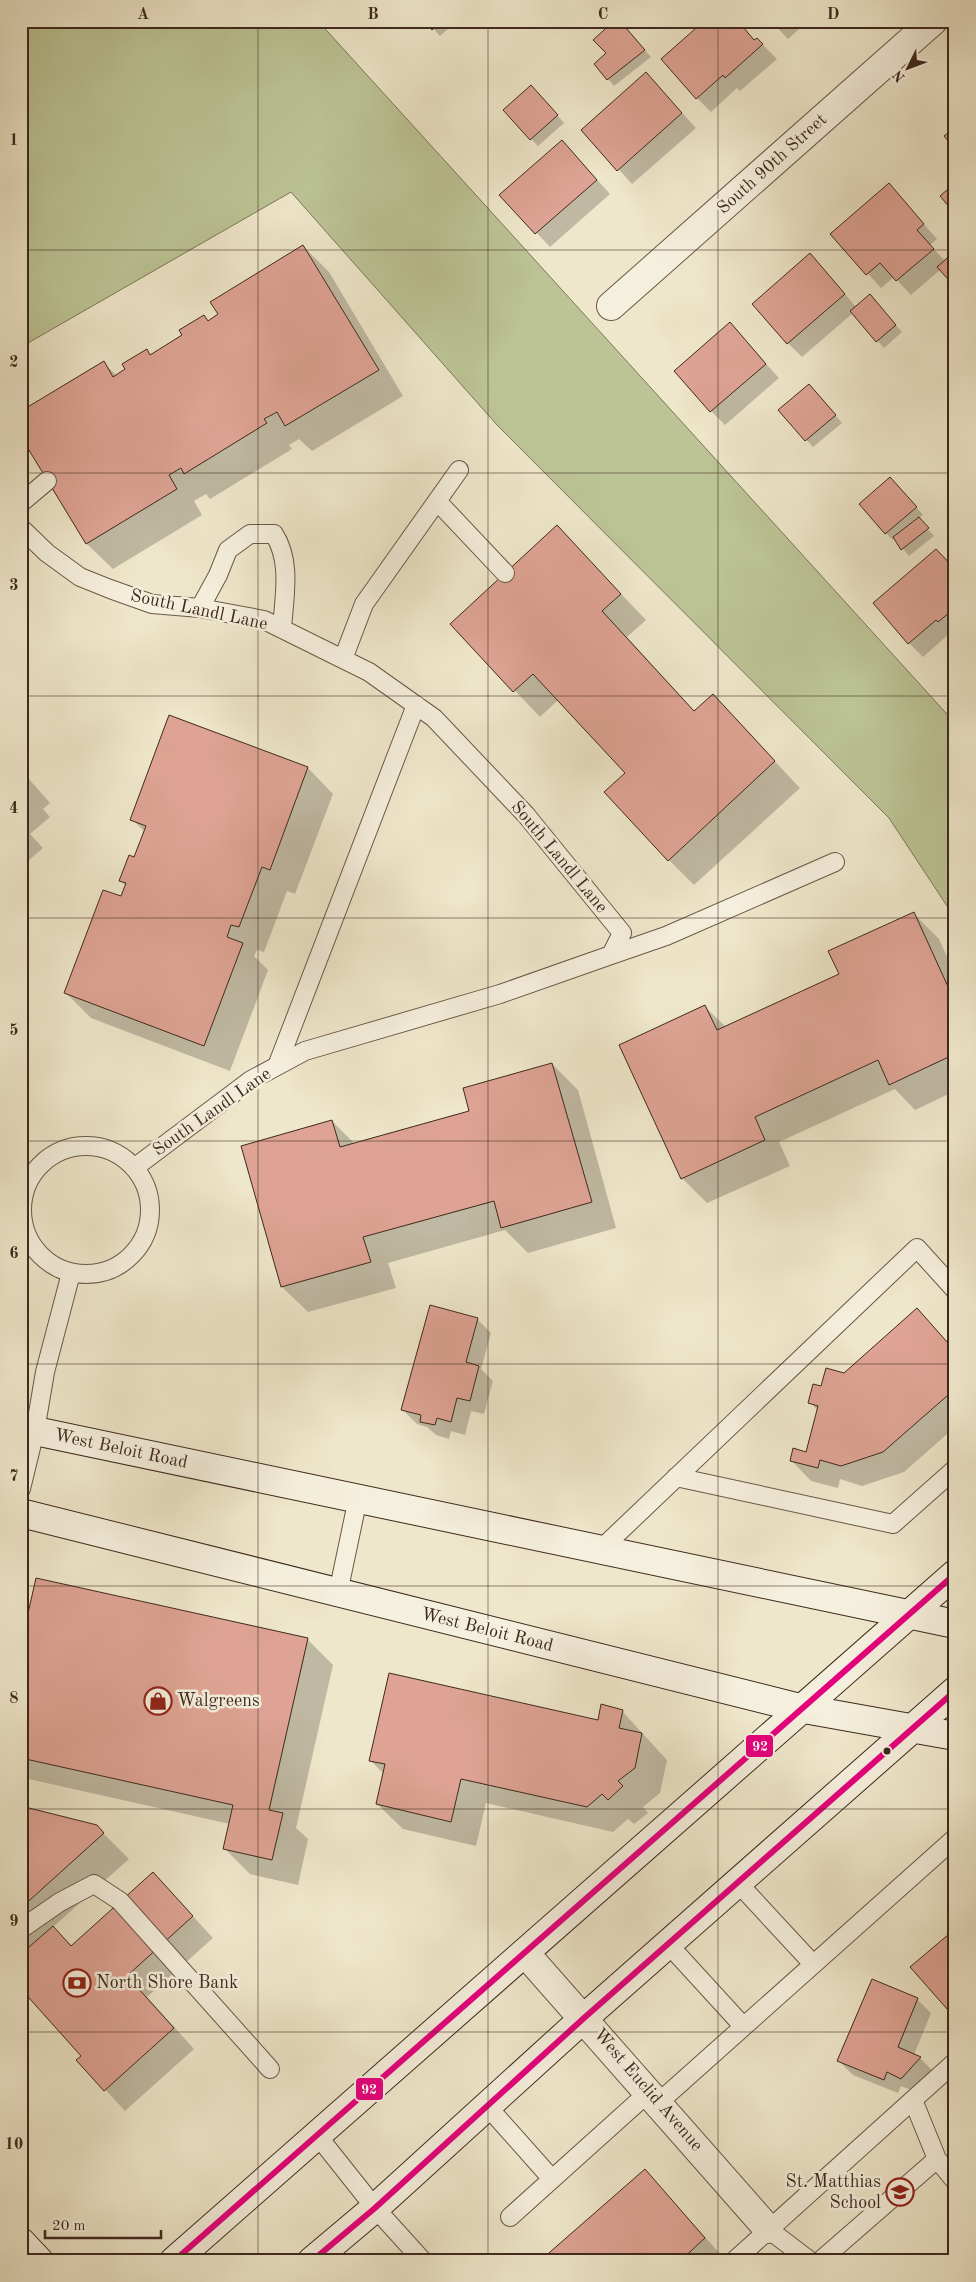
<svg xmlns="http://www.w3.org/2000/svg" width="976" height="2282" font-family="'Old Standard TT',serif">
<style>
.green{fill:#bcc495;stroke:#7c7658}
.shadow{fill:#0003}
.building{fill:#dea394;stroke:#3d291c}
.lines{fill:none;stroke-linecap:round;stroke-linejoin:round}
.lane-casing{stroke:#6a5848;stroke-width:20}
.street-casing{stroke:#6a5848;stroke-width:30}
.secondary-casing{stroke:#3d291c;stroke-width:30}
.lane{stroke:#f5efdd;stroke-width:18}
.street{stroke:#f5efdd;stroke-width:28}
.secondary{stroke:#f5efdd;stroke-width:28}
.bus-1-casing{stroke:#f5efdd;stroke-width:10}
.bus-1{stroke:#e5007d;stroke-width:6}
.grid{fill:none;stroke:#3d291c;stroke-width:1;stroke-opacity:0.55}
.bus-dot{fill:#3d291c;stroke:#f5efdd;stroke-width:2}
.labels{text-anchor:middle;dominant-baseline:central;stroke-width:5;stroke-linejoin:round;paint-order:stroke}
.street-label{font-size:18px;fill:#3d291c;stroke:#f5efdd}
.poi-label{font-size:18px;fill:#3d291c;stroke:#f5efdd;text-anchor:start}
.line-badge{stroke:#f5efdd;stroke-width:2}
.badge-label{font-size:14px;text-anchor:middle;font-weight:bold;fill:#fff}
.neatline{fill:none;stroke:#3d291c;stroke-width:2}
.grid-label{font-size:16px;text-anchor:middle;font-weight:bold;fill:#3d291c}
</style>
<rect width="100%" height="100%" fill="#efe7cb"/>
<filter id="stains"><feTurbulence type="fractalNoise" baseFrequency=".004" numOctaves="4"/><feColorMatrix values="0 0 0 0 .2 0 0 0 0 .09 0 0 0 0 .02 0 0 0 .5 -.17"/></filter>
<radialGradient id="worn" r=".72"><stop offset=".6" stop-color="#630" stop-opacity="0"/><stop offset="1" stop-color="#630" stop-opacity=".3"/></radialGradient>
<path class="green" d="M21,21h297l637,702v195l-66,-100 -392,-393 -206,-233 -270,155z"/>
<path class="shadow" d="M348,21h8l-4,4z
M426,21h31l-17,15z
M738,21l17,20 2,-2 20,20 -37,32 -3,-3 -26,24 -14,-14z
M771,21h37l-20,18z
M624,27l27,30 -37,29 -6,-7 -1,-25z
M646,74l50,54 -64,56 -49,-54z
M538,93l26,30 -26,23 -7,-7z
M562,141l48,53 -60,53 -49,-52z
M889,185l48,54 -7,6 15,16 -4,8 -30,26 -17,-18 -13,11 -49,-54z
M303,246l26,26 74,124 -91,55 -13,-12 -10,6 3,4 -82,50 -4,-5 -12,7 8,14 -89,54 -26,-25 -66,-110 83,-71 13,13 29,-25 5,5 32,-20 21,-20 5,6z
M824,269l32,38 20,-4 26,29 -18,16 -31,-35 -51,44 -14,-14z
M730,324l49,54 -54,47 -14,-14z
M816,392l26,31 -29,24 -33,-36z
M897,485l26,30 -5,4 16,17 -25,20 -14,-17 -2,1 -7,-7 -25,-29z
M557,527l89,93 -19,17 68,75 18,-16 87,92 -106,97 -25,-25 -43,-86 -68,-74 -18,17 -88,-93z
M955,569v65l-2,1 -3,-2 -27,24 -14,-14z
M170,716l138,52 25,26 -38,100 -8,-3 -23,61 -7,-2 -3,6 14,14 -38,101 -139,-53 -25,-25 56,-95 4,-12 -5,-5 14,-22 10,-27 -13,-13z
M21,770l29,33 -7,6 7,8 -20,17 13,14 -22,19z
M913,913l26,26 16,35v117l-40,19 -20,-21 -116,53 11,24 -83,37 -25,-25 23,-171 21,20 114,-53z
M552,1064l26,26 38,138 -88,25 -23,-23 -117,33 8,25 -88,24 -26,-25 50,-166 23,23 116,-32z
M917,1310l38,40v77l-51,45 -42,14 -22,-7 -2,9 -27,-7 -20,-21 16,-7 11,-42 -8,-9 12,-14 23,-14z
M477,1319l14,14 -10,36 12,12 -9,33 -13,-3 -6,24 -14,-4 -2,8 -13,-4 -9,-8 -10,-3 -14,-14z
M307,1639l26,26 -37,163 12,11 -10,46 -48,-11 -25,-25 5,-25 -206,-46 -3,-3v-126z
M622,1711l45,49 -7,33 -17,14 5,6 -14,11 -6,-5 -15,13 -127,-29 -10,43 -73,-17 -26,-25 7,-30 -14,-14 229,-39z
M21,1807l75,19 33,33 -76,68 19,19 81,-73 60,65 -66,59 47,52 -69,62 -47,-51 5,-4 -62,-68z
M917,1999l14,14 -17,42 6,3 14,14 -18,20 -15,-6 -3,7 -45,-18 -14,-14z
M645,2171l80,88 -180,2z"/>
<path class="building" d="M425,21h17l-10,9z
M614,21h6l25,29 -38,30 -13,-16 12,-11 -13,-13z
M704,21h34l16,19 3,-2 6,6 -38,34 -2,-3 -27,24 -35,-40z
M646,72l36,41 -65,58 -36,-41z
M531,85l27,30 -28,25 -27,-30z
M955,127v22l-11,-13z
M562,140l35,40 -62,54 -36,-39z
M889,183l35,41 -7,6 17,19 -38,32 -16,-18 -14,12 -36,-41z
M955,183v31l-15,-18z
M303,245l76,125 -94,56 -8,-14 -13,7 3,4 -83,51 -3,-6 -12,7 8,14 -91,55 -65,-107v-26l83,-50 9,16 12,-8 -3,-5 25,-15 3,6 32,-20 -3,-5 25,-15 4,6 10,-7 -8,-12z
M955,251v36l-18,-20z
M810,253l35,41 -58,50 -35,-40z
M870,294l26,31 -20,17 -26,-31z
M730,322l36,42 -56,48 -36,-41z
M809,384l27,31 -31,26 -27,-31z
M890,477l27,30 -32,27 -26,-30z
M919,517l10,11 -28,22 -8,-13z
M557,525l64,69 -19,17 92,100 19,-17 62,67 -107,100 -64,-69 21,-19 -92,-99 -20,18 -63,-68z
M955,526v12l-6,-7z
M936,549l19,20v39l-17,14 -2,-2 -28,24 -35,-41z
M169,715l139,52 -38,103 -8,-3 -23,60 -8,-2 -4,12 16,6 -39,103 -140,-53 39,-103 18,6 5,-13 -7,-2 10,-26 5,2 12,-31 -16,-6z
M914,912l41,90v52l-66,31 -11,-25 -123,57 10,23 -84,39 -62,-134 86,-40 12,25 122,-56 -11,-23z
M552,1063l40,139 -91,26 -7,-27 -131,36 8,25 -90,25 -40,-141 91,-26 8,27 129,-36 -6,-23z
M430,1305l48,13 -12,44 13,4 -9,35 -13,-3 -6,24 -14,-4 -2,7 -15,-3 1,-7 -20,-5z
M917,1308l38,43v38l-72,63 -42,14 -21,-6 -2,8 -28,-7 3,-13 13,4 12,-46 -10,-3 5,-19 8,2 5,-18 18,5z
M36,1578l272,60 -39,172 14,3 -11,47 -49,-11 10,-44 -212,-47v-114z
M389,1673l209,47 3,-16 22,6 -4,18 23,5 -7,35 -17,13 5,5 -15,14 -6,-6 -15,13 -126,-28 -10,43 -75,-18 9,-40 -16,-3z
M21,1806l76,19 7,8 -83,75z
M153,1872l40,44 -66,60 47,52 -70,63 -28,-31 5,-4 -60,-67v-35l32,-28 18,20z
M955,1929v89l-45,-51z
M872,1979l46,19 -20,49 23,10 -20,22 -14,-7 -3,8 -47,-19z
M645,2169l60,69 -25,23h-136l-2,-2z"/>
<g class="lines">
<g class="lane-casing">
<path id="lane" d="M437,501l68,72
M21,503l26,-22
M21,528l26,25 33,24 30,12 42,15 48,4 64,12 105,52 65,46 92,97 96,118 -11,22 -111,39 -195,57 -54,29 -117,88
M200,608l18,-33 10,-25 22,-16h24c18,28 10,63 8,95
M343,659l21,-55 95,-134
M611,955l55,-19 169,-74
M277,1066l139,-361
M22 1210a64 64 0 1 1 128 0a64 64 0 1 1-128 0Z
M676,1477l217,47 62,-55
M21,1489l14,-58 10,-59 26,-99
M600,1550l317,-302 38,42
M338,1593l20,-95
M738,1883l75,81
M21,1929l39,-27 34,-18 26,17 150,168
M668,1944l75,82
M913,2100l24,59 18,22
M658,2103l297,-265
M487,2106l65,73
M317,2135l58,73 48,53
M510,2217l139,-125
M768,2229l42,32
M734,2261l221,-199
M820,2261l117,-102"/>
</g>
<g class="street-casing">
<path id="street" d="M611,306l322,-285
M525,1953l243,276"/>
</g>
<g class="secondary-casing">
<path id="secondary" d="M21,1428l934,196
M21,1513l783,196 151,27
M21,2242l18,19
M174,2261l781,-687
M312,2261l63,-53 209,-190 371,-327"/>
</g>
<use href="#lane" class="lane"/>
<use href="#street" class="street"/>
<use href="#secondary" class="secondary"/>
<g class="bus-1-casing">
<path id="bus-1" d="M174,2261l781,-687
M312,2261l63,-53 209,-190 371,-327"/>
</g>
<use href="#bus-1" class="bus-1"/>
</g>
<path class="grid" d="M258,21v2240M488,21v2240M718,21v2240M21,250h934M21,473h934M21,696h934M21,918h934M21,1141h934M21,1364h934M21,1586h934M21,1809h934M21,2032h934"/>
<defs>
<g id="shop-ring" transform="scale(1.4375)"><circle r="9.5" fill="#f5efdd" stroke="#8f2418" stroke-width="1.5"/><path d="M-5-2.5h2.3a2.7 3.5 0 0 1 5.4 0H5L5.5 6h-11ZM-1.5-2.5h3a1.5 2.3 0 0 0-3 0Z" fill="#8f2418"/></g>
<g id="bank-ring" transform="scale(1.4375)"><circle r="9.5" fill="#f5efdd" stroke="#8f2418" stroke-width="1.5"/><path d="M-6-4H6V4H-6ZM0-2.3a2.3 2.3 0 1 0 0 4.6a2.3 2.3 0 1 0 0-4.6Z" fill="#8f2418"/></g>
<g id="school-ring" transform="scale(1.4375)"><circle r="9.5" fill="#f5efdd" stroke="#8f2418" stroke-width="1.5"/><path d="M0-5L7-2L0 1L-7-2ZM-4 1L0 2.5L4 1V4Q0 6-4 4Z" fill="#8f2418"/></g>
</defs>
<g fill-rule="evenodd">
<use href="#shop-ring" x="158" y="1701"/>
<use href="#bank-ring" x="77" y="1983"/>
<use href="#school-ring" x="900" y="2192"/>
</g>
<circle class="bus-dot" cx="887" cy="1751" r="4.5"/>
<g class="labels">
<g class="street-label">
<text transform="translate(772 164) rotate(-42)">South 90th Street</text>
<text transform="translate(199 610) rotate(12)">South Landl Lane</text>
<text transform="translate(559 857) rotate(50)">South Landl Lane</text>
<text transform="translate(212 1112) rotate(-35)">South Landl Lane</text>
<text transform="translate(121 1449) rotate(12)">West Beloit Road</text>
<text transform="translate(487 1630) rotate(14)">West Beloit Road</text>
<text transform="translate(648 2090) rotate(49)">West Euclid Avenue</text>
</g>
<g class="poi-label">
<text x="177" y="1701">Walgreens</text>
<text x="96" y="1983">North Shore Bank</text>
<text x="881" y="2182" text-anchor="end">St. Matthias<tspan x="881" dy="21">School</tspan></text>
</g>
</g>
<g class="line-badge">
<rect x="745" y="1734" width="29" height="24" rx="5" fill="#e5007d"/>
<rect x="355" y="2077" width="29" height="24" rx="5" fill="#e5007d"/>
</g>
<g class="badge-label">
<text x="760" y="1751">92</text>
<text x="369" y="2094">92</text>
</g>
<rect width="976" height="2282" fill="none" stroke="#efe7cb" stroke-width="55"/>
<g transform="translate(908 68) rotate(228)" stroke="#f5efdd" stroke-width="4" paint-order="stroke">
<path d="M0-4L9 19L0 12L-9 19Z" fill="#3d291c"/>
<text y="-8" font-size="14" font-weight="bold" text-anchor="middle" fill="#3d291c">N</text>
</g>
<path d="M45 2230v8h116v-8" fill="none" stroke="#3d291c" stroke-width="2.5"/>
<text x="52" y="2230" font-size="15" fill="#3d291c" stroke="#f5efdd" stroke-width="4" paint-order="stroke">20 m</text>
<rect x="28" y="28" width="920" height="2226" class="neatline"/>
<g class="grid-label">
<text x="143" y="19">A</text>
<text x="373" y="19">B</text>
<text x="603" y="19">C</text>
<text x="833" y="19">D</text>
<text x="14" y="145">1</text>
<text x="14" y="367">2</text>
<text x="14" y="590">3</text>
<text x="14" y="813">4</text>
<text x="14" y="1035">5</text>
<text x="14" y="1258">6</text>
<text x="14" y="1481">7</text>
<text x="14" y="1703">8</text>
<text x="14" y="1926">9</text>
<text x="14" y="2149">10</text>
</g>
<rect width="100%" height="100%" filter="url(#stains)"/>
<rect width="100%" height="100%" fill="url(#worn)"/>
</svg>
